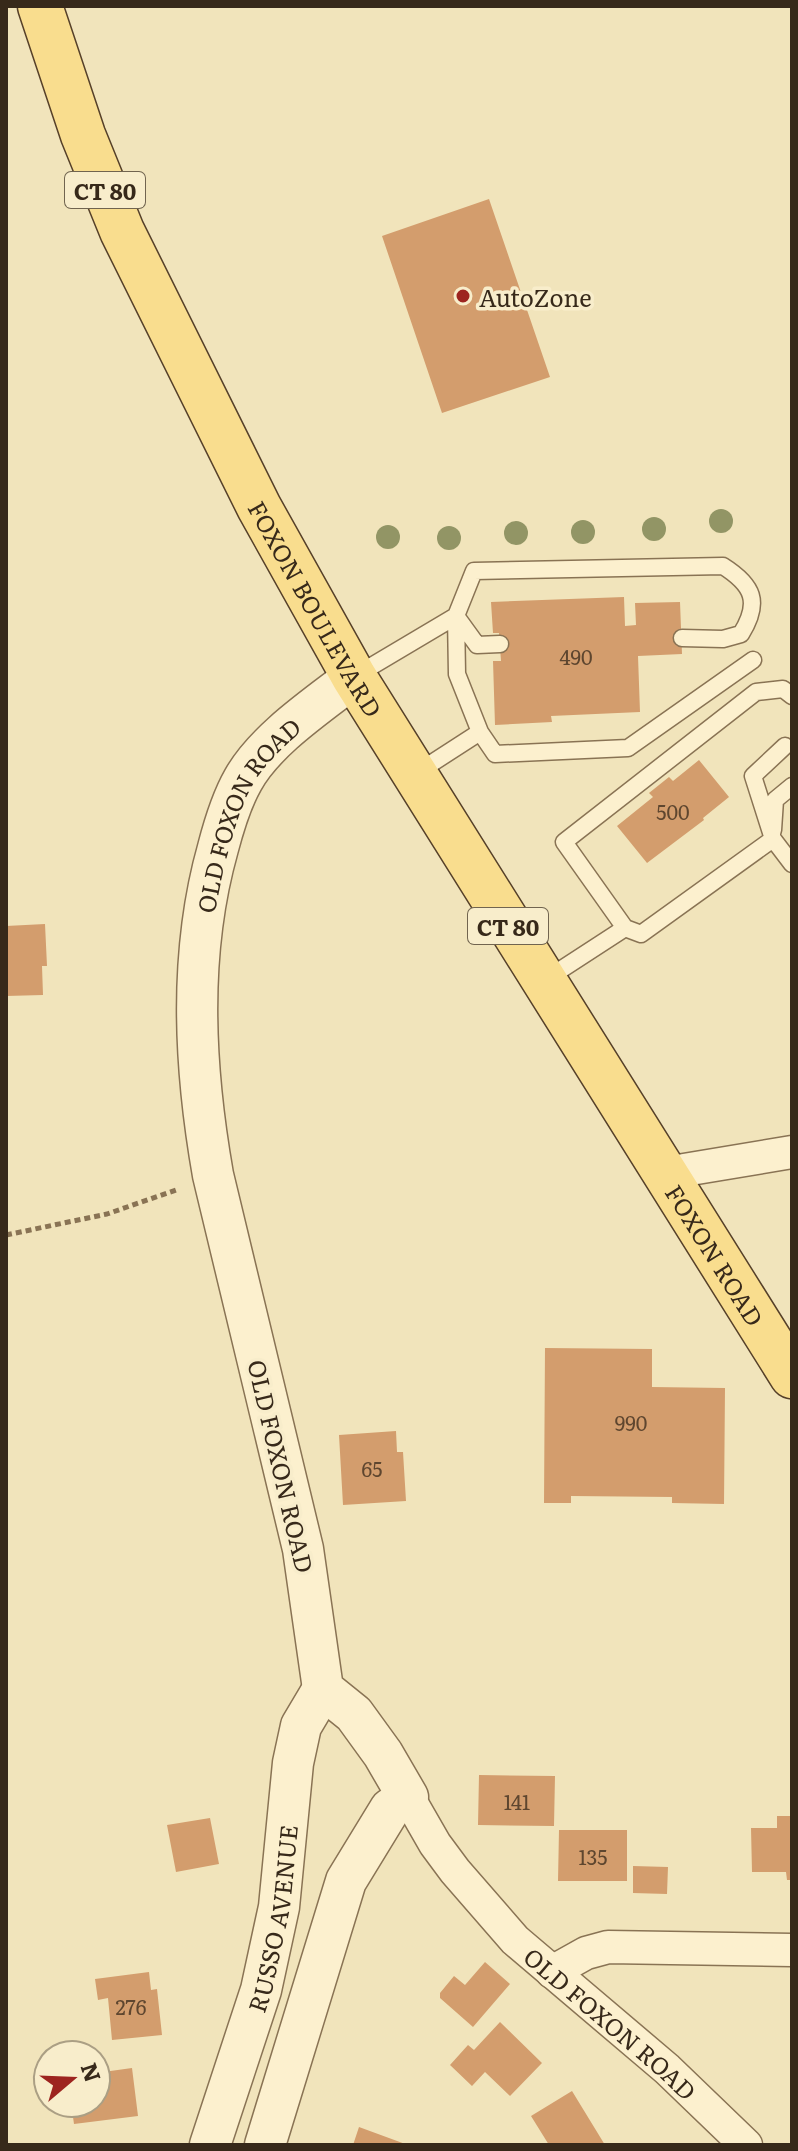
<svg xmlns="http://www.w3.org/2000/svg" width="798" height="2151" font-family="Literata,serif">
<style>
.building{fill:#d39d6d}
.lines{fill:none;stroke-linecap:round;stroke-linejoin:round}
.service-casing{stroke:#897354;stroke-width:19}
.minor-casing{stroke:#897354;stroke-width:35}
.tertiary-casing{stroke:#897354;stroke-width:43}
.primary-casing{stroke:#564029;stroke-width:47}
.path{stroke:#897354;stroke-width:5;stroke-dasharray:6 4;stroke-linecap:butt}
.service{stroke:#fcf0ce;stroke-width:16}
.minor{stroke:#fcf0ce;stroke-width:32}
.tertiary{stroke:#fcf0ce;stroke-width:40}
.primary{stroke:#f9dd8e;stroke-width:44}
.tree{fill:#929565}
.poi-dot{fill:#9d241f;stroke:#f8edcb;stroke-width:3}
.labels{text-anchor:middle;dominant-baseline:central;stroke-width:7;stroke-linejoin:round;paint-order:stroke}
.number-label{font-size:20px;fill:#5e462f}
.shield{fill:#f8edcb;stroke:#71644f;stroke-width:2}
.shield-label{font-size:22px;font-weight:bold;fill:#37291a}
.poi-label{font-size:24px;fill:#37291a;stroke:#f8edcb;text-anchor:start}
.street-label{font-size:24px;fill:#37291a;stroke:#f8edcb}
</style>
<rect width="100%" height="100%" fill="#f1e4bb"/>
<path class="building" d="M489,199l61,178 -108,36 -60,-177z
M624,597l1,29 11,-1 -1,-22 45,-1 2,52 -44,2 2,56 -89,4 1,6 -57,3 -2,-64h8l-2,-28h-6l-2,-31z
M699,760l30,37 -26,21 1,2 -57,43 -30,-37 36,-29 -4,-4 20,-16 4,4z
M45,924l2,42h-5l1,29 -37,1v-70z
M545,1348l107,1v38l73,1 -1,116 -52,-1v-6l-101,-1v7h-27z
M396,1431l1,21h6l3,49 -63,4 -4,-70z
M479,1775l76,1 -1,50 -76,-1z
M777,1816h15v64h-5l-1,-8h-34l-1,-44h26z
M210,1818l9,46 -43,8 -9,-47z
M559,1830h68v51h-69z
M633,1866l35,1 -1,27 -34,-1z
M485,1962l25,22 -37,43 -33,-29v-5l14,-17 11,9z
M149,1972l2,18 6,-1 5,46 -50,5 -4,-42 -10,2 -3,-21z
M500,2022l42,41 -32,33 -25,-24 -13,14 -22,-21 18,-20 6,5z
M132,2068l6,48 -64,8 -3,-21h25v-30z
M572,2091l33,54h-56l-18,-29z
M359,2127l49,18h-55z"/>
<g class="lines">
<g class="service-casing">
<path id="service" d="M500,644l-23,1 -21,-29 18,-45 249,-5c30,19 38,36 18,68l-18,5 -41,-1
M355,676l101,-60 1,58 23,58 15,22 133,-6 125,-88
M785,746l-32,30 20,63 19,25
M415,774l65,-42
M773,830l2,-30 17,-14
M625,928l-61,-86 192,-150 27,-3 9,7
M545,980l80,-52 16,6 132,-95"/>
</g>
<g class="minor-casing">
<g id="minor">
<path d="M666,1173l126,-21"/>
<path id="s1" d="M408,1797l27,47 20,27 60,69 152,129 79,76"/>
<path d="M552,1972l34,-19 22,-6 184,3"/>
</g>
</g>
<g class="tertiary-casing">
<g id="tertiary">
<path id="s2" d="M210,2145l51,-155 18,-83 14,-144 8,-37 22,-37"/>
<path id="s3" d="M265,2145l81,-264 44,-72 18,-12 -25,-43 -29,-40 -31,-25 -20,-140 -90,-374c-19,-108 -25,-221 5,-327 6,-23 13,-47 25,-68 22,-40 75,-75 111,-103"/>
</g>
</g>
<g class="primary-casing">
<g id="primary">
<path id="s4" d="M40,6l43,129 39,96 137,276 95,170 438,699"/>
</g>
</g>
<path class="path" d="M6,1235l101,-21 72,-25"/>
<use href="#service" class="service"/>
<use href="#minor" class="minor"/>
<use href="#tertiary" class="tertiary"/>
<use href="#primary" class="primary"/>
</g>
<g class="tree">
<circle cx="721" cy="521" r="12"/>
<circle cx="654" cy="529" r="12"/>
<circle cx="583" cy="532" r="12"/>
<circle cx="516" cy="533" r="12"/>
<circle cx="388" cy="537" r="12"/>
<circle cx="449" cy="538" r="12"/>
</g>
<circle class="poi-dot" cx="463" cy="296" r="8"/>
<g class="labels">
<g class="number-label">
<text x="576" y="656">490</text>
<text x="673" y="811">500</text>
<text x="631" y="1422">990</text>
<text x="372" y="1468">65</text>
<text x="517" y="1801">141</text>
<text x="593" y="1856">135</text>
<text x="131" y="2006">276</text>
</g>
<g class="shield">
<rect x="65" y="172" width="80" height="36" rx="6"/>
<rect x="468" y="908" width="80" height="36" rx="6"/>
</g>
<g class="shield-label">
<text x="105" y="190">CT 80</text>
<text x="508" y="926">CT 80</text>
</g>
<g class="poi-label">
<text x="479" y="296">AutoZone</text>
</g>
<g class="street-label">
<text stroke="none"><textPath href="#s4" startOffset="664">FOXON BOULEVARD</textPath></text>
<text stroke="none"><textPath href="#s3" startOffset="1420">OLD FOXON ROAD</textPath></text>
<text stroke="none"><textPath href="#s4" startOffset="1424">FOXON ROAD</textPath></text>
<text transform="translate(282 1466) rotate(77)">OLD FOXON ROAD</text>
<text stroke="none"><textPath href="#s2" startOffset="236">RUSSO AVENUE</textPath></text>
<text stroke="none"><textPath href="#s1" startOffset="306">OLD FOXON ROAD</textPath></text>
</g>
</g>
<rect width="798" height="2151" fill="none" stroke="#37291a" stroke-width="16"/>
<g transform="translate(72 2079) rotate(71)"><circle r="38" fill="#f8edcb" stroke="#ab9f84" stroke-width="2"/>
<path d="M0-6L14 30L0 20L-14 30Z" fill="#9d241f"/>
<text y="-12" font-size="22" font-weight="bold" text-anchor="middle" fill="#37291a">N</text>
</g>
</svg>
